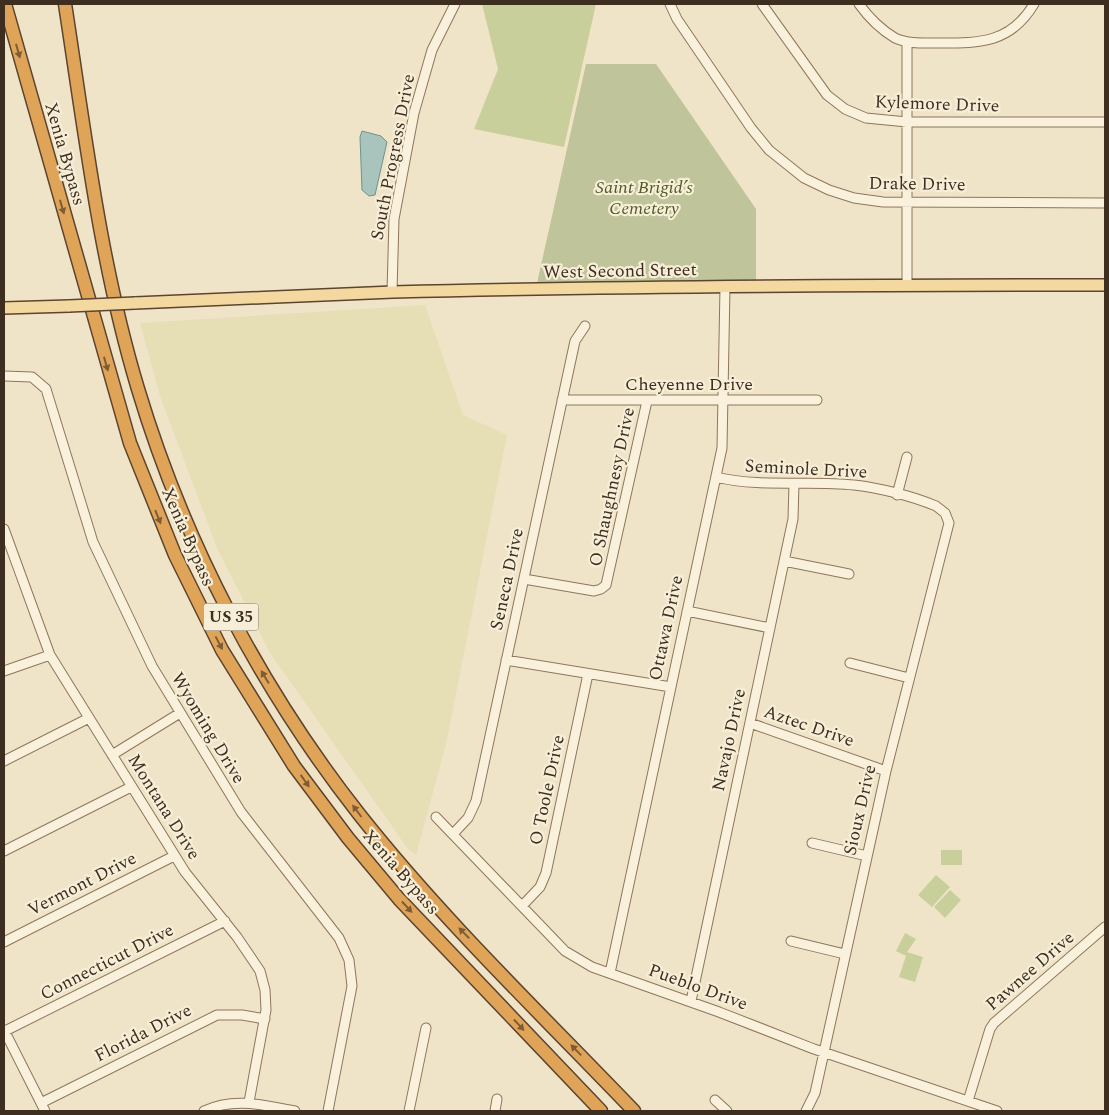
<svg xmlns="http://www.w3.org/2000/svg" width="1109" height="1115" font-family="Spectral,serif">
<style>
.farmland{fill:#e6deb5}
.green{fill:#c9cf9b}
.cemetery{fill:#bfc49a}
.water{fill:#a9c4bc;stroke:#6f938a}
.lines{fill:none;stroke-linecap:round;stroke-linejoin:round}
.minor-casing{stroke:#8d765c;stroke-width:11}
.major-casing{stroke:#5b4430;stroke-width:14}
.highway-casing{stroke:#5b4430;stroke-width:15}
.minor{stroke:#faf1dc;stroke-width:9}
.major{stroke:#f3d9a0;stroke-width:11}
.highway{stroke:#e0a458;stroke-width:12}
.major-bridge-casing{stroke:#5b4430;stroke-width:14;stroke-linecap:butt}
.major-bridge{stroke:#f3d9a0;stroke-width:11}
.oneway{fill:#7e5d36}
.labels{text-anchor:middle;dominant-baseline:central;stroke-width:4.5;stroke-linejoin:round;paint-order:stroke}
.shield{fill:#f7eed8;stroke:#756857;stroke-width:1}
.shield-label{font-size:16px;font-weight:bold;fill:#3d2e20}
.street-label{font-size:18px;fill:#3d2e20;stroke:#f7eed8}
.park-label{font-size:18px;font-style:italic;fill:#4d5a26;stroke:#f7eed8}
</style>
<rect width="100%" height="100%" fill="#f0e4c8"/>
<path class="farmland" d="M425,305l38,110 44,20 -61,309 -30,111 -8,-6 -138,-196 -53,-105 -57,-152 -20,-73z"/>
<path class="green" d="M482,4h114l-32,143 -90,-18 24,-60z
M941,850h21v15h-21z
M936,875l14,12 -18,20 -14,-12z
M950,890l11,10 -16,18 -11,-11z
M905,933l11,6 -9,13 16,5 -8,25 -16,-5 7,-21 -10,-5z"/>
<path class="cemetery" d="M586,64h70l100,145v72l-113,3 -106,-1z"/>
<path class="water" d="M362,131l19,5 6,6 -12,53 -6,1 -7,-6 -2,-53z"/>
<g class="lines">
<g class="minor-casing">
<path id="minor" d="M670,4l7,15 74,109 18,22 35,28 25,12 25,8 29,4 222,1
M762,4l65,91 18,14 21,9 41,4h198
M859,4c10,14 21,25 36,34 13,6 28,5 42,5 42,0 73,1 97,-39
M907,42v243
M392,292l2,-73 20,-106 18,-63 23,-46
M4,376l28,1 14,12 47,153 59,124 89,146 98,126 10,22 3,26 -24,125
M562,400h255
M716,477c46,11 92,3 138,8 26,3 58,11 82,21l9,7 4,10 -63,248 -71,322 -9,18
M897,495l10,-38
M4,529l46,126 135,217 52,65 23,34 5,19 1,20 -17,92
M784,561l65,13
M524,579l70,12 7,-2 5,-4 41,-184
M687,611l83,17
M506,660l165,27
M850,663l59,15
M4,671l46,-16
M750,723l136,48
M112,755l68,-42
M4,761l85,-43
M436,817l129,134 27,16 127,45 95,37 183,62
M453,834l15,-16 8,-17 99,-460 10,-15
M812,843l55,13
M4,851l127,-64
M522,906l18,-19 6,-14 42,-199
M791,941l54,13
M4,942l170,-86
M610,973l112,-525 3,-161
M691,1001l102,-482 1,-35
M4,1030l41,81
M5,1031l220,-110
M715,1100l12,11
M968,1101l22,-72 4,-6 111,-96
M41,1103l176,-88h25l23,4
M204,1111c30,-14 59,-6 91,0
M409,1111l17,-83
M495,1111l2,-12"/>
</g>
<g class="major-casing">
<path id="major" d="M135,303c86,-3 172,-8 258,-11 237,-6 475,-7 712,-7
M4,308l65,-2"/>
</g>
<g class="highway-casing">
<path id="highway" d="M5,4l125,439 45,112 47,95 72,116 54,72 51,61 202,212
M65,4c20,129 35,259 73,385 46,153 122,299 221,425 82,104 183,201 275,297"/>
</g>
<use href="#minor" class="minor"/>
<use href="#major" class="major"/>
<use href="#highway" class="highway"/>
<g class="major-bridge-casing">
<path id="major-bridge" d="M69,306l66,-3"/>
</g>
<use href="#major-bridge" class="major-bridge"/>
</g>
<defs><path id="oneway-solid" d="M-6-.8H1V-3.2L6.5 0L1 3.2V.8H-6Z" transform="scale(1.25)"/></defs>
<g class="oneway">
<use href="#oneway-solid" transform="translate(18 51) rotate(74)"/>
<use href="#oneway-solid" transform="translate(62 207) rotate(74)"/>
<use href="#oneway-solid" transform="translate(106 364) rotate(74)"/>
<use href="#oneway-solid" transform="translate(158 517) rotate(68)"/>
<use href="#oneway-solid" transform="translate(219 643) rotate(62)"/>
<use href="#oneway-solid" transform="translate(265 677) rotate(-121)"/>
<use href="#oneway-solid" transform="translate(305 781) rotate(55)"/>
<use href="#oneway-solid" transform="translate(357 811) rotate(-127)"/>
<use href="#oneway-solid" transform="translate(407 907) rotate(47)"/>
<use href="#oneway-solid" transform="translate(464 933) rotate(-134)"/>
<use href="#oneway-solid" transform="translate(519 1025) rotate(47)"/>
<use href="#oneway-solid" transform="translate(576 1050) rotate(-134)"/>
</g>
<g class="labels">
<rect class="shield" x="203.5" y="603.5" width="55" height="27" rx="4"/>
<g class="shield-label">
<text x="231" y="617">US 35</text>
</g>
<g class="street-label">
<text transform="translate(937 104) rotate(2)">Kylemore Drive</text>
<text transform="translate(65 154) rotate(74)">Xenia Bypass</text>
<text transform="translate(393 157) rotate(-79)">South Progress Drive</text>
<text transform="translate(917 184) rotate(1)">Drake Drive</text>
<text transform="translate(620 271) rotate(-1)">West Second Street</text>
<text x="689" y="384">Cheyenne Drive</text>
<text transform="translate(806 469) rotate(3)">Seminole Drive</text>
<text transform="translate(612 487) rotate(-78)">O Shaughnesy Drive</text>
<text transform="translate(188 537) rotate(66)">Xenia Bypass</text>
<text transform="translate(507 579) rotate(-78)">Seneca Drive</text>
<text transform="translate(666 628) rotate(-78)">Ottawa Drive</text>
<text transform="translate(809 726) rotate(19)">Aztec Drive</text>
<text transform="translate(208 728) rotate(59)">Wyoming Drive</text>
<text transform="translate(729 740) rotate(-78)">Navajo Drive</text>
<text transform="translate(547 790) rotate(-78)">O Toole Drive</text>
<text transform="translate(164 807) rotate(58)">Montana Drive</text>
<text transform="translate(860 810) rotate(-77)">Sioux Drive</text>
<text transform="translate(401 872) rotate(49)">Xenia Bypass</text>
<text transform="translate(82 884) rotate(-27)">Vermont Drive</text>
<text transform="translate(107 962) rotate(-27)">Connecticut Drive</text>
<text transform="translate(1030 971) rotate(-41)">Pawnee Drive</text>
<text transform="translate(698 987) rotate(20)">Pueblo Drive</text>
<text transform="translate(143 1033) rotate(-27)">Florida Drive</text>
</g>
<g class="park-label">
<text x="644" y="187">Saint Brigid’s<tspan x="644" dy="21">Cemetery</tspan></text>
</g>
</g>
<rect width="1109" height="1115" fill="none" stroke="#3d2e20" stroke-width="10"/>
</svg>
